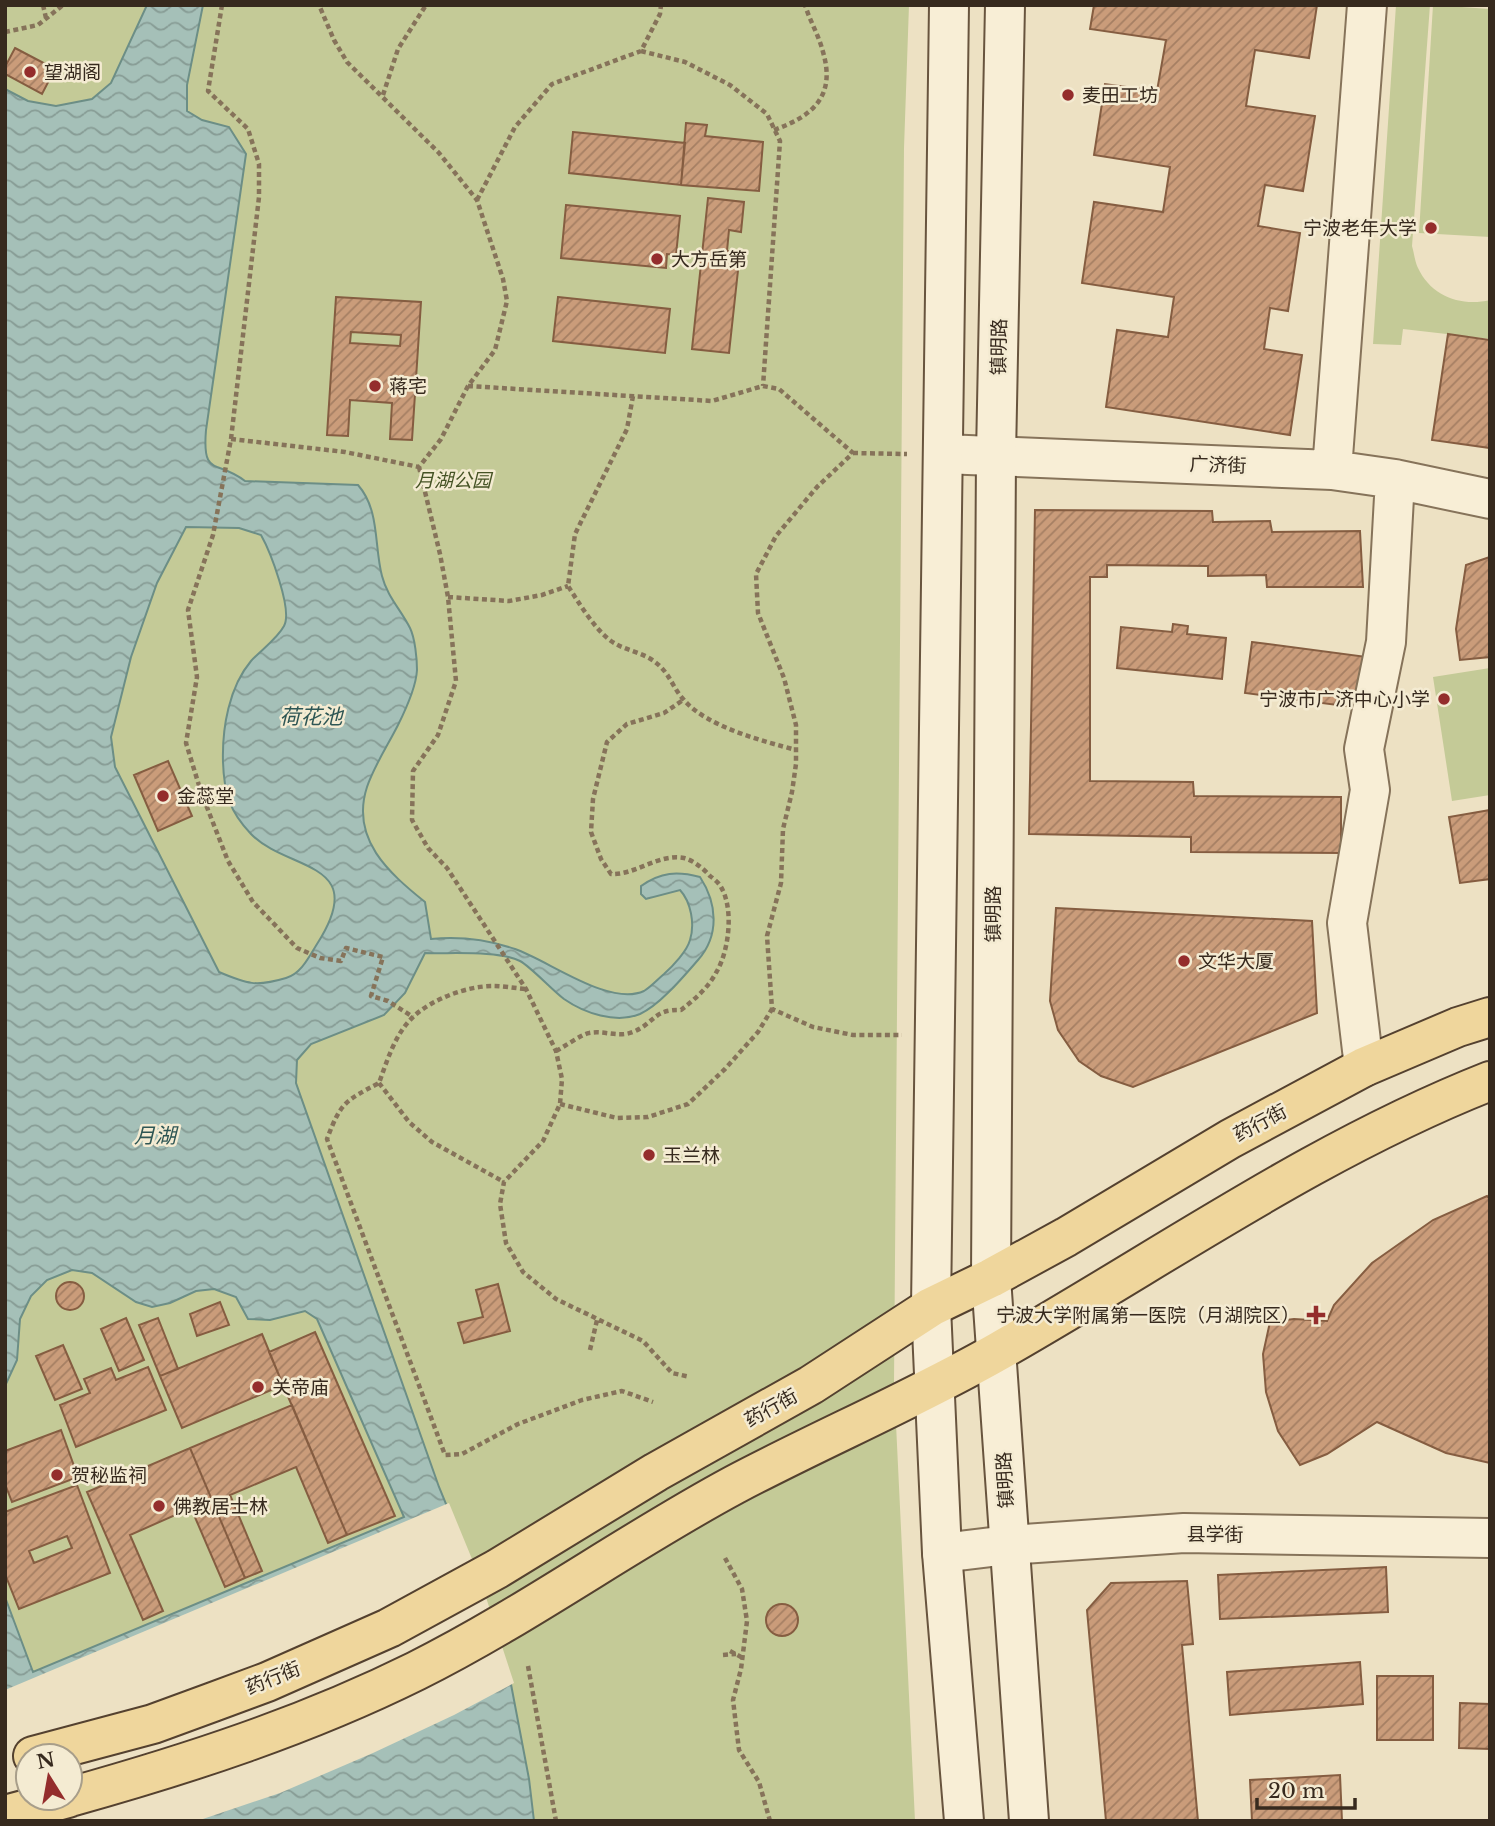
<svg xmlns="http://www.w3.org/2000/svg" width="1495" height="1826" font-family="'Libre Baskerville','Noto Sans SC',serif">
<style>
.green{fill:#c4ca97;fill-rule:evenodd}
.water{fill:url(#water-waves);stroke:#6c8e86;stroke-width:2;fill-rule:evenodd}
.pier{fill:#ede1c3;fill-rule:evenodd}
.building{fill:url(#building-hatch);stroke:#855d41;stroke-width:2;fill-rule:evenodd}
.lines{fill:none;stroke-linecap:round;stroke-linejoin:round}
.minor-casing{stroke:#86735a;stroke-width:42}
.tertiary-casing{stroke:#86735a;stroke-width:42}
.secondary-casing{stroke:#68543e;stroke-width:42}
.primary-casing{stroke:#54412f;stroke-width:42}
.path{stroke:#86735a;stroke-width:4.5;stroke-dasharray:5 3.5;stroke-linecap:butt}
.minor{stroke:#f8eed6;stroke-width:38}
.tertiary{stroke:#f8eed6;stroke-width:38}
.secondary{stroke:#f8eed6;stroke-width:38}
.primary{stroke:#efd69c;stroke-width:38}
.poi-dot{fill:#942d2c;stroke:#f4ebd2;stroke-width:2.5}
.labels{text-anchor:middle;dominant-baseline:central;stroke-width:5;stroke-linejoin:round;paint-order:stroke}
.poi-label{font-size:19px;fill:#372a1e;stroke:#f4ebd2;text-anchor:start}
.street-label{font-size:19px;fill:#372a1e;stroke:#f4ebd2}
.park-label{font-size:19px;font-style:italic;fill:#465325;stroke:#f4ebd2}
.water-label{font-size:21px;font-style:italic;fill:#2e5654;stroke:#f4ebd2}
</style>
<defs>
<pattern id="water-waves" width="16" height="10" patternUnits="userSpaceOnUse" patternTransform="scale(1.75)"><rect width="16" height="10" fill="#a5c0b8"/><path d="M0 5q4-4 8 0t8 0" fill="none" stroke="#879c95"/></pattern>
<pattern id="building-hatch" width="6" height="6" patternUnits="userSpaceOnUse" patternTransform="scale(1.75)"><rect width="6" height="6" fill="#ca9c7a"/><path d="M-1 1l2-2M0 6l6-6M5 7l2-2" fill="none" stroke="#a57f63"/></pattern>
</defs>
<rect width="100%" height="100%" fill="#ede1c3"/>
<path class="green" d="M5,5h904l-5,143 -10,1234 21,439h-910zM28,1756h42v42h-42z
M1396,5h34l-18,241c2,7 3,16 6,22 13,28 43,39 72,32v39l-87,-10 -2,16 -28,-1z
M1433,5l57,4v228l-71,-4z
M1490,668v127l-38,6 -19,-124z"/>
<path class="water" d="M147,5h56l-16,80v26l15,9 27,7 17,27 -40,276c-4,48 11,29 39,51l113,4c22,25 16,61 24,91 5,20 19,34 28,52 5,10 7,31 7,42 -1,18 -11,39 -19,55 -10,20 -24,41 -31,62 -17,52 22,86 58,115l6,37c30,-3 55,0 84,10 33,11 94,58 129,42 7,-4 14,-12 20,-17 9,-8 23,-23 26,-34 5,-16 1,-38 -10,-50l-34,9 -5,-5v-8c20,-14 36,-15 59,-9 17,26 20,58 -2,83 -14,16 -38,45 -58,54 -24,10 -56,-1 -76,-15 -13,-10 -33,-32 -44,-38 -22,-11 -70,-7 -95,-8l-20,40 -21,22 -73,29 -14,16 -1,23 143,404 37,90 34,102 19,100 5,42h-529v-224l28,75 371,-155 -87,-198 -12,-8 -35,9 -22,-1 -12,-22 -22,-8 -18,2 -26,12 -18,4 -16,-5 -44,-29 -20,-3 -25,10 -16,16 -11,23 -3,41 -12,26v-1297l23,12 28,5 36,-7 19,-16zM186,527l53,1 22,7c9,16 32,75 23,91 -7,13 -23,24 -33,35 -22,26 -29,67 -28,101 1,30 6,49 28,72 37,38 120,26 66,110 -8,13 -16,30 -31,34 -30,9 -39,6 -67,-6l-104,-205 -4,-30 20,-80 26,-74zM28,1756h42v42h-42z"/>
<path class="pier" d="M449,1503l30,73 35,107 -60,32 -81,38 -93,40 -83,28h-192v-131zM28,1756h42v42h-42z"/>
<path class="building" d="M1094,5h223l-8,53 -54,-8 -9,56 69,10 -12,75 -38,-6 -7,41 42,7 -12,78 -18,-3 -6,41 38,6 -12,80 -184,-28 11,-77 51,7 6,-40 -92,-14 12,-81 69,10 7,-45 -76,-12 11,-71 52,7 9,-51 -76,-11z
M15,48l40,21 -13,25 -37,-20v-7z
M686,123l21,2 -2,11 58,6 -4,49 -78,-6z
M573,132l112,11 -4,42 -112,-12z
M708,198l36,4 -3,30 -12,-2 -2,21 13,1 -11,101 -37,-4z
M566,205l114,11 -4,39 -9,-1 -1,14 -105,-10z
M336,297l85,5 -9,138 -22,-1 2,-36 -42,-3 -2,36 -21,-1zM351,332l50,3 -1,11 -50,-3z
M558,297l112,12 -5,44 -112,-12z
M1448,334l42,6v108l-58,-8z
M1035,510l177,1 1,11 57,-1 2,11 88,-1 3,56h-96l-1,-12 -58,1v-10l-101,-1v12h-17v204l103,1 1,14 147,1v56l-150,-1v-15l-162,-3z
M1490,557v100l-30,3 -4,-31 10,-64z
M1173,624l15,2 -1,8 39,4 -4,41 -105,-11 4,-41 51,5z
M1252,642l115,15 -7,51 -115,-15z
M168,761l24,55 -34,15 -24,-56z
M1490,810v69l-30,4 -11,-66z
M1056,908l256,13 5,92 -184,74 -32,-11 -22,-15 -21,-31 -8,-29z
M1487,1196l3,3v264l-44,-10 -69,-31 -50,32 -27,11 -22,-34 -12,-39 -3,-38 7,-32 24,-3 33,2 7,-16 38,-42 61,-43z
M56 1296a14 14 0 1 1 28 0a14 14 0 1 1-28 0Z
M498,1284l12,47 -46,12 -6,-20 25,-6 -7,-27z
M220,1302l9,23 -32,11 -7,-22z
M126,1318l18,42 -25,11 -18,-42z
M158,1318l20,51 -18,7 -21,-51z
M315,1332l80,184 -48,19 -78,-183z
M262,1334l21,51 -101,43 -22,-52z
M63,1345l19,44 -27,11 -19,-44z
M148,1367l18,43 -90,37 -16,-42 30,-12 -6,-14 27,-11 5,12z
M292,1405l55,130 -19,8 -32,-76 -66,28 32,76 -17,7 -55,-130z
M61,1430l17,47 -66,25 -7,-18v-33z
M190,1448l55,130 -20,9 -34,-79 -61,27 33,76 -20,9 -56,-128z
M77,1485l33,88 -91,36 -14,-35v-62zM67,1536l5,12 -38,15 -5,-12z
M1386,1567l2,45 -168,7 -2,-44z
M1187,1581l6,63 -11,1 16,176h-92l-19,-211 24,-27z
M766 1620a16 16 0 1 1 32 0a16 16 0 1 1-32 0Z
M1360,1662l3,42 -133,11 -3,-43z
M1377,1676h56v64h-56z
M1460,1703l30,1v45l-31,-1z
M1340,1775l2,46h-90l-2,-41z"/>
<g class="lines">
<g class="minor-casing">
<path id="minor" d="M943,454l389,16 63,9 95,20
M1332,470l35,-465
M1364,1067l-17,-144 23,-133 -6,-41 22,-107 9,-163"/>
</g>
<g class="tertiary-casing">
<path id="tertiary" d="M942,1553l66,-8 176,-12 306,5"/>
</g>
<g class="secondary-casing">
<path id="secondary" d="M949,5l-18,1302 11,246 22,268
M1005,5l-9,450 -5,823 38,543"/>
</g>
<g class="primary-casing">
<path id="primary" d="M33,1756l120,-32 60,-22 54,-20 122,-54 108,-59 159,-97 155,-87 120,-78 60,-29 75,-41 164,-98 134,-72 94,-40 32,-10
M70,1797c118,-33 235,-71 346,-126 110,-55 210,-128 318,-186 87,-46 179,-85 265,-134 162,-92 316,-201 491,-270
M5,1815l63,-17"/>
</g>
<path class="path" d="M43,5l3,13
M222,5l-14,86 40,38 11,35v33l-28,242 -18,96 -25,75 9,67 -11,66 15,49 27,69 25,41 44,46 23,10 21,3 5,-13 37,9 -12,39 17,5 25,16
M5,32l33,-7 25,-20
M641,51l44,11 45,23 37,29 13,27 -17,245
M383,95l15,-46 28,-44
M774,130c39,-14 62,-34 49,-78 -4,-16 -13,-31 -18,-47
M477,200l38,-73 37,-43 89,-33 19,-37 1,-9
M468,386l244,15 51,-15 16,3 74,64 -36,34 -41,49 -20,38 2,39 26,65 12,47v39l-4,28 -9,37 -2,54 -14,53 5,73 41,18 40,8h49
M633,396l-6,33 -52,105 -7,52c11,17 30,49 48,58 12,7 28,9 39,18 15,11 17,25 29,38 23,27 79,41 112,50
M231,439l114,13 74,15 22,-28 27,-53 27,-36 12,-49 -4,-22 -26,-79 -38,-47 -92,-91 -13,-22 -15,-35
M853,453l54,1
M419,467l21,87 8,43 8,84 -18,54 -25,36 -1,49 16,28 19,20 79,121 30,62 6,28 -2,25 -17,37 -39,41 -4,22 6,39 17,29 33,27 87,42 29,32 18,4
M448,597l61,4 33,-6 26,-9
M525,989c-11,-1 -22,-3 -32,-3 -26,0 -61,13 -80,31 -18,17 -26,44 -34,66 -34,18 -38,19 -52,56l118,316 17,-1 56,-30 64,-24 40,-9 31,11
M556,1051c8,-4 26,-17 33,-18 15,-3 29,5 44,-1 22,-9 20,-23 48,-22 14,-11 28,-23 36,-39 12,-21 17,-62 4,-84 -2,-4 -7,-8 -11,-11 -6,-7 -17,-16 -26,-18 -25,-5 -48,17 -73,16l-10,-15 -10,-27 2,-33 14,-57 20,-18 37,-11 19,-13
M379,1083l30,39 23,20 72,40
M560,1104l57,14 31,-1 40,-13 37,-35 33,-37 14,-23
M590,1350l7,-30
M725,1558l17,31 5,32 -6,48 -8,31 6,50 20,32 11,39
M730,1651l13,7
M723,1655l13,-1
M528,1666l28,155"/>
<use href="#minor" class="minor"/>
<use href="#tertiary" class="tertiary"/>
<use href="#secondary" class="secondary"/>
<use href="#primary" class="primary"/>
</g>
<g class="poi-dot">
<circle cx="30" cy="72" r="7"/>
<circle cx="1068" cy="95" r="7"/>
<circle cx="1431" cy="228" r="7"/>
<circle cx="657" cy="259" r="7"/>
<circle cx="375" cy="386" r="7"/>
<circle cx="1444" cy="699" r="7"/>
<circle cx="163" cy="796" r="7"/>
<circle cx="1184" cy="961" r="7"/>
<circle cx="649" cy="1155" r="7"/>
<path d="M1312.5 1304.5h7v7h7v7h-7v7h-7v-7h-7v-7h7z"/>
<circle cx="258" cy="1387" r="7"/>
<circle cx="57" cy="1475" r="7"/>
<circle cx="159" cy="1506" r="7"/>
</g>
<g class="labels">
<g class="poi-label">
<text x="44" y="72">望湖阁</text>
<text x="1082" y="95">麦田工坊</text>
<text x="1417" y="228" text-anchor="end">宁波老年大学</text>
<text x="671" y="259">大方岳第</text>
<text x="389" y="386">蒋宅</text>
<text x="1430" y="699" text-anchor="end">宁波市广济中心小学</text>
<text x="177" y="796">金蕊堂</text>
<text x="1198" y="961">文华大厦</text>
<text x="663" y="1155">玉兰林</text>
<text x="1300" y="1315" text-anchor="end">宁波大学附属第一医院（月湖院区）</text>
<text x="272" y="1387">关帝庙</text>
<text x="71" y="1475">贺秘监祠</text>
<text x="173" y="1506">佛教居士林</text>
</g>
<g class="street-label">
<text transform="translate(999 347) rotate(-89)">镇明路</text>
<text transform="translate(1218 465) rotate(2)">广济街</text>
<text transform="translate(993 914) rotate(-90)">镇明路</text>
<text transform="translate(1260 1123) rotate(-28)">药行街</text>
<text transform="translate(771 1408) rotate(-29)">药行街</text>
<text transform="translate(1005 1480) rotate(-93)">镇明路</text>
<text x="1215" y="1534">县学街</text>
<text transform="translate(273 1678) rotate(-22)">药行街</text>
</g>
<g class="park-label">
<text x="453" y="480">月湖公园</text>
</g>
<g class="water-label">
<text x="311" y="717">荷花池</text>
<text x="155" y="1136">月湖</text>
</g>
</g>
<rect width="1495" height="1826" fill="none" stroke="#372a1e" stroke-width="14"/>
<g transform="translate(49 1777) rotate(349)"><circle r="33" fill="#f4ebd2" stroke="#a89e8a" stroke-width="2"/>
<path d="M0-5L12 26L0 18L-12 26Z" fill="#942d2c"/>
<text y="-10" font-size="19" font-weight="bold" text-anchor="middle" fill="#372a1e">N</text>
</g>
<path d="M1257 1798v10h98v-10" fill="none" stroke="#372a1e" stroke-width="3.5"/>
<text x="1268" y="1798" font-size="21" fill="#372a1e" stroke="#f4ebd2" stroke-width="5" paint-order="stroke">20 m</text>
</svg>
